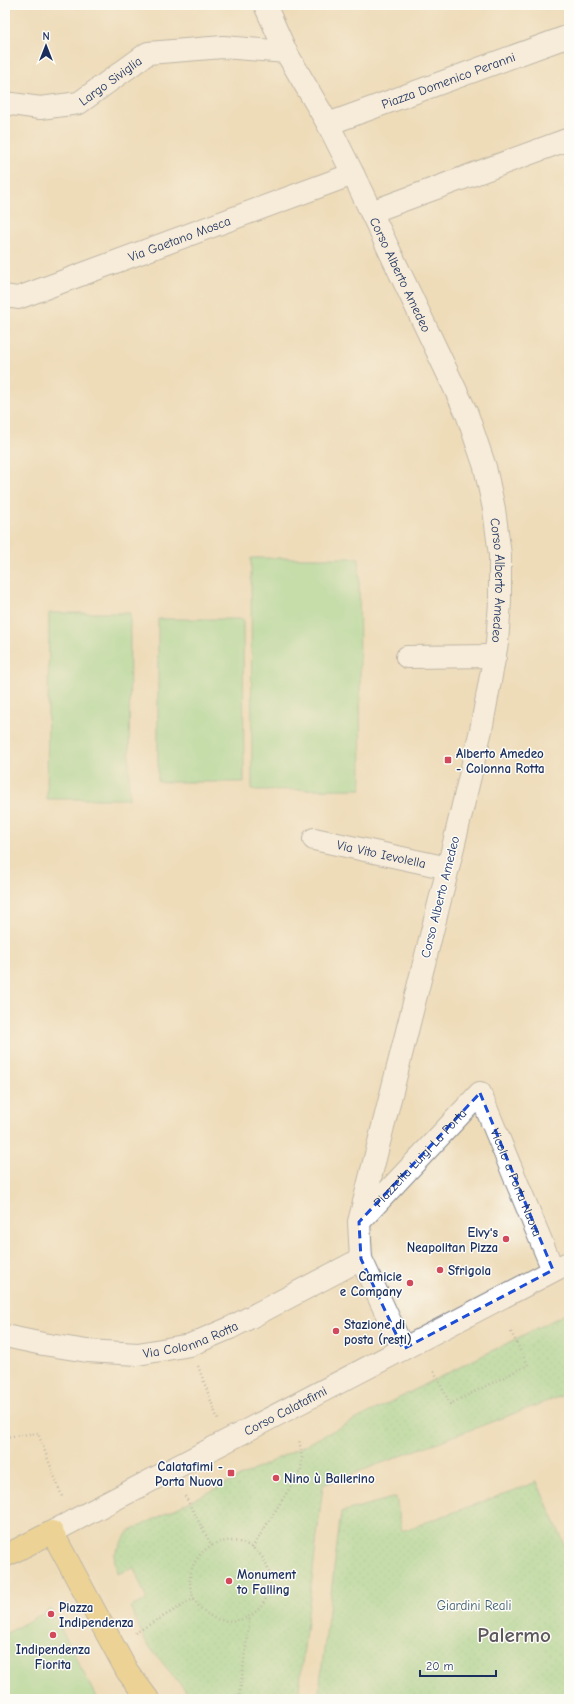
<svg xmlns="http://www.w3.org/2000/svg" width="574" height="1704" font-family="'Comic Neue',sans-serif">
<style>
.grass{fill:url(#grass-dots);stroke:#58867b}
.park{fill:#94dd98;stroke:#58867b}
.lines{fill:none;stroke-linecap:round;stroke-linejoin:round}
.minor-casing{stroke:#84868c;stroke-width:24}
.major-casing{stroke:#84868c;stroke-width:24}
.path{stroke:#84868c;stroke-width:2.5;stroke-dasharray:1 3;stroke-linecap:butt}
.minor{stroke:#fff;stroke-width:22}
.major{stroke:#e9c769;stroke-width:22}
.marked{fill:none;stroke:#1d4ed8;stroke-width:3;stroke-dasharray:8 5;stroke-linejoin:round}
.poi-dot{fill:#d1495b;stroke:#fdfcf7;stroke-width:1.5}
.labels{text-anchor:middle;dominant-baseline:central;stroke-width:3;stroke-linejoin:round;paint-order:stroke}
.street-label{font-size:13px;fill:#1b2f5e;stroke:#fdfcf7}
.poi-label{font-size:13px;font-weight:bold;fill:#1b2f5e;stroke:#fdfcf7;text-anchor:start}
.park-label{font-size:13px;fill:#395a6c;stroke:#fdfcf7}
.town-label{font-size:21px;font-weight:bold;fill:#5d585e;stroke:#fdfcf7}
</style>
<defs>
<pattern id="grass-dots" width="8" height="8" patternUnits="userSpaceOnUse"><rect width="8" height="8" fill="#94dd98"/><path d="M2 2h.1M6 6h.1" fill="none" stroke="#7fbe85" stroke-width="1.8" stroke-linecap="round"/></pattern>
</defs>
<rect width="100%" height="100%" fill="#fdfcf7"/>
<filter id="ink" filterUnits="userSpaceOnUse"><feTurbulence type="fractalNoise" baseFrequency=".025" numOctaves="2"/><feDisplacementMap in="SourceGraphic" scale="8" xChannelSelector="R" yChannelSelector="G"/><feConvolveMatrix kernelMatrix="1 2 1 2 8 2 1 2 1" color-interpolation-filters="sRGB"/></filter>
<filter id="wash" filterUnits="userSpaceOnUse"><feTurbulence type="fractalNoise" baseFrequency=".012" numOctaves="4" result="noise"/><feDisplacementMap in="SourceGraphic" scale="16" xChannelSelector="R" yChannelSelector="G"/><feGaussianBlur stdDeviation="0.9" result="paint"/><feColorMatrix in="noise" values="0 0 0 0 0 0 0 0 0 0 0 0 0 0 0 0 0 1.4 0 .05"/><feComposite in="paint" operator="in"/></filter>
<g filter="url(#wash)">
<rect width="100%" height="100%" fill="#eedcb9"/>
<path class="grass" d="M569,1312v81l-246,92 -25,214h-104l-3,-2 -45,-54 -16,-36 17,-7 -13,-32 -17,6 -3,-19 14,-23 187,-92z
M537,1482l32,72v145h-251l23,-187 55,-15 6,34z"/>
<path class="park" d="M251,558h108l2,231 -109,1z
M49,613h81l-1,186h-82z
M158,619h85l1,163h-86z
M51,1609l46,90h-92v-65z"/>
</g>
<g filter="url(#ink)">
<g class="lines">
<g class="minor-casing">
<g id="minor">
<path id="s1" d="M265,5l21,47 42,72 25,50 114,240 18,53 9,42 6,46v47l-3,41 -16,87 -33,138 -89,354 2,37 42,90"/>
<path id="s2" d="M5,103l35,5 39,-5 69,-50 75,-6 63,5"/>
<path id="s3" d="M328,124l241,-88"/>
<path d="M371,212l198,-73"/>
<path id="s4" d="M5,296l13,2 335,-124"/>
<path d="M407,657l88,-1"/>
<path id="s5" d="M314,839l134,29"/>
<path id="s6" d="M360,1221l120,-128 73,177"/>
<path id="s7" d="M5,1336l38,8 44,7 51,3 52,-9 40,-17 131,-69"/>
<path id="s8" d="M52,1532l514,-268"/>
</g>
</g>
<g class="major-casing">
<path id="major" d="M5,1556l47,-24 75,139 21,28"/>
</g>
<path class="path" d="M198,1366l20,54
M434,1371l16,33 78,-39 -17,-33
M5,1437l33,-4 25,66
M185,1496l27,50
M190 1581a40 40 0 1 1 80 0a40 40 0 1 1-80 0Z
M252,1548l49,-78 1,-13 -3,-18
M135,1633l60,-35
M239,1699l11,-83"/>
<use href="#minor" class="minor"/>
<use href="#major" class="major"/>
</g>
</g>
<path d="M0 0H574V1704H0ZM480,1093l73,177 -150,79 -42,-90 -2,-37z" fill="#eedcb9" fill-opacity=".55" fill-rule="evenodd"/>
<path class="marked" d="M480,1093l73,177 -150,79 -42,-90 -2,-37z"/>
<g class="poi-dot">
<rect x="444" y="756" width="8" height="8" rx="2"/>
<circle cx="506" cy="1239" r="4"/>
<circle cx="440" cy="1270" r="4"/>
<circle cx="410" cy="1283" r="4"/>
<circle cx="336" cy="1331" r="4"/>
<rect x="227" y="1469" width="8" height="8" rx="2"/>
<circle cx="276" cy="1478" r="4"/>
<circle cx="229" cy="1581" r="4"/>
<circle cx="51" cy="1614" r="4"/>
<circle cx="53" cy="1635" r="4"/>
</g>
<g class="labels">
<g class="street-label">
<text stroke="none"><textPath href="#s2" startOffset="113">Largo Siviglia</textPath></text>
<text stroke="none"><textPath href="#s3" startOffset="128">Piazza Domenico Peranni</textPath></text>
<text stroke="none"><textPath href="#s4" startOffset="185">Via Gaetano Mosca</textPath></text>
<text stroke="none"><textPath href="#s1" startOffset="302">Corso Alberto Amedeo</textPath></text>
<text stroke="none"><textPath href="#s1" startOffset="627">Corso Alberto Amedeo</textPath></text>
<text stroke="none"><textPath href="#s5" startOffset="69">Via Vito Ievolella</textPath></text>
<text transform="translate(440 897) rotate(-76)">Corso Alberto Amedeo</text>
<text stroke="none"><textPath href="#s6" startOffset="87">Piazzetta Luigi La Porta</textPath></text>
<text stroke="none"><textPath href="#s6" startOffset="272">Vicolo a Porta Nuova</textPath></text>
<text stroke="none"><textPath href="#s7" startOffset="189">Via Colonna Rotta</textPath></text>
<text stroke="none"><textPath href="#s8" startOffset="263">Corso Calatafimi</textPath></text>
</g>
<g class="poi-label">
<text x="456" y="753">Alberto Amedeo<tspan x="456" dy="15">- Colonna Rotta</tspan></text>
<text x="498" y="1232" text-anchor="end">Elvy's<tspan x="498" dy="15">Neapolitan Pizza</tspan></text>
<text x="448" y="1270">Sfrigola</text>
<text x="402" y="1276" text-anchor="end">Camicie<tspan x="402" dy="15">e Company</tspan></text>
<text x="344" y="1324">Stazione di<tspan x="344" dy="15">posta (resti)</tspan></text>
<text x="223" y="1466" text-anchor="end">Calatafimi -<tspan x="223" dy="15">Porta Nuova</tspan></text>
<text x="284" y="1478">Nino ù Ballerino</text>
<text x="237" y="1574">Monument<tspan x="237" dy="15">to Falling</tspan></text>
<text x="59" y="1607">Piazza<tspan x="59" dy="15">Indipendenza</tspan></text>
<text x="53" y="1649" text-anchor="middle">Indipendenza<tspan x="53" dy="15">Fiorita</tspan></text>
</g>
<g class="park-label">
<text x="474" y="1605">Giardini Reali</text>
</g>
<g class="town-label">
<text x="514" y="1635">Palermo</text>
</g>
</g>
<rect width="574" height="1704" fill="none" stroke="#fdfcf7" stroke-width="20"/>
<g transform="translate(46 46)" stroke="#fdfcf7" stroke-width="3" paint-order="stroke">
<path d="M0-3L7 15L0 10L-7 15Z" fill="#1b2f5e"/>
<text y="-6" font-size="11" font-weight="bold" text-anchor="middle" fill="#1b2f5e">N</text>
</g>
<path d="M420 1670v6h76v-6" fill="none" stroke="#1b2f5e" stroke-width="2"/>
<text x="426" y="1670" font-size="12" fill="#1b2f5e" stroke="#fdfcf7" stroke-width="3" paint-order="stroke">20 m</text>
</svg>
